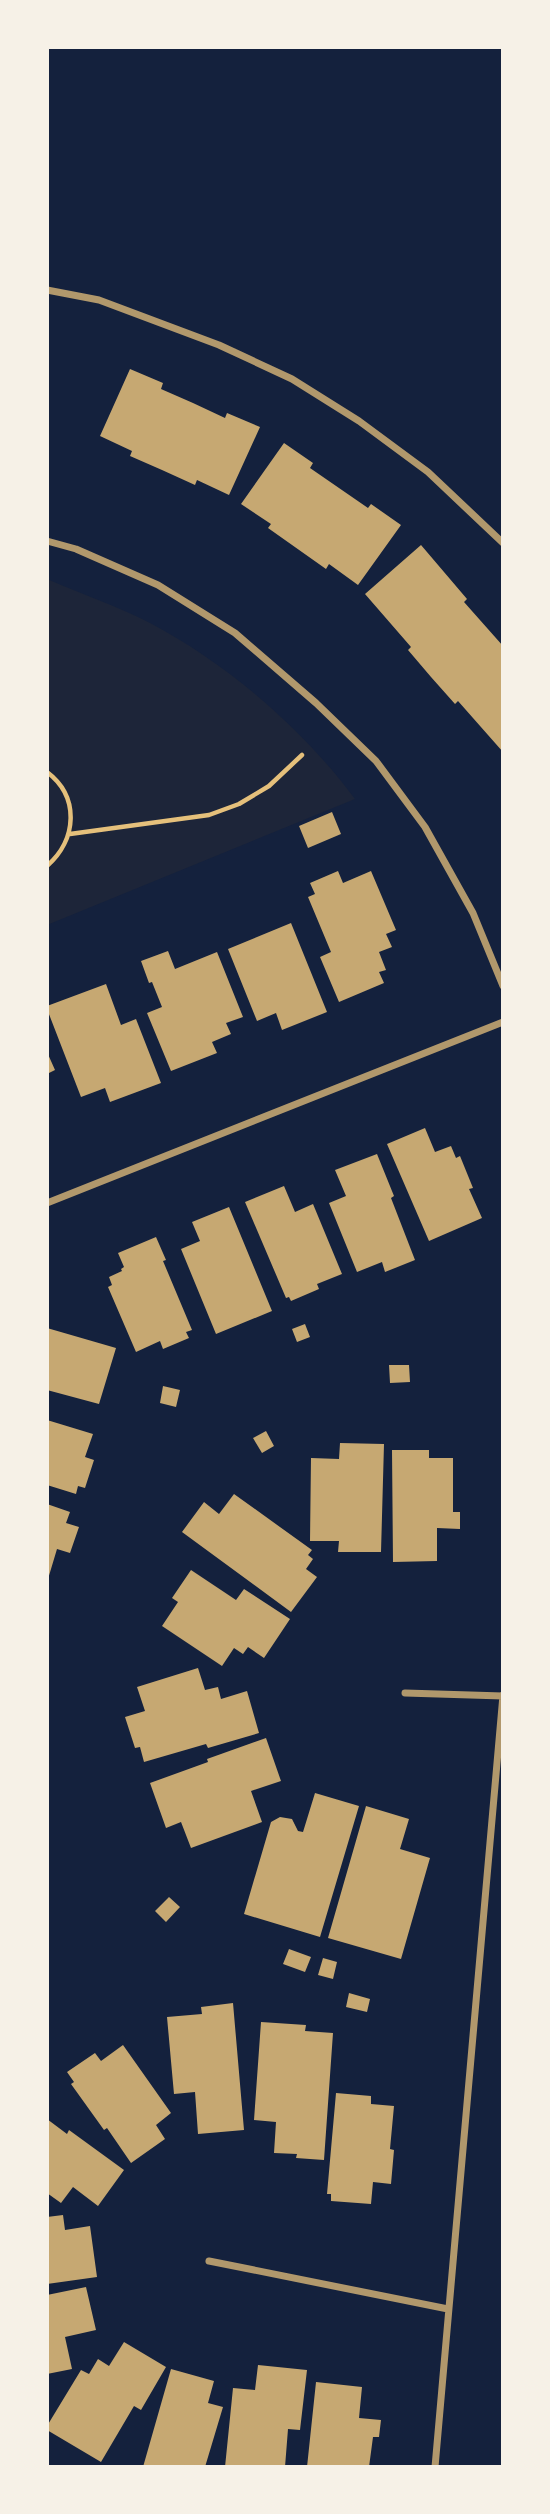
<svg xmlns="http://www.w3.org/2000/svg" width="550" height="2514" font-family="'Varela Round',sans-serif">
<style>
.green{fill:#1d2539}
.building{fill:#c6a872}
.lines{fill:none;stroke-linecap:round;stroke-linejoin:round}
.path{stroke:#e5c07b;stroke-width:4.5}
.minor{stroke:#b1986c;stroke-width:7}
</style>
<rect width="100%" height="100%" fill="#14213d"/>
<path class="green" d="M47,579c34,15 70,27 103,44 78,41 153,106 205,176l-308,126z"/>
<path class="building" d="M130,369l33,14 -2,6 32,14 32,15 2,-5 33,14 -31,68 -32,-15 -2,5 -33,-15 -32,-14 2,-5 -32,-15z
M284,443l29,20 -3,5 58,40 3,-4 30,21 -43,60 -29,-21 -3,5 -58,-41 3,-4 -30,-20z
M421,545l46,54 -3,3 39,44v106l-45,-51 -3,3 -24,-27 -23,-27 3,-3 -46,-53z
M332,812l9,22 -33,14 -9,-22z
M338,871l5,12 28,-12 25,59 -10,4 6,13 -13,5 7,18 -7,2 5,11 -45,19 -19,-45 11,-5 -23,-55 7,-3 -5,-11z
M291,923l36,89 -45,18 -6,-17 -19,8 -29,-72z
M168,951l7,18 42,-17 26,65 -17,6 5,11 -19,8 5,11 -46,18 -24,-58 15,-6 -10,-25 -3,1 -8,-22z
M106,984l15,41 15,-6 25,64 -51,19 -5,-14 -24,9 -34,-88v-3z
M47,1052l8,18 -8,4z
M425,1128l10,24 16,-6 5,12 4,-2 13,32 -4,1 13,29 -53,23 -42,-97z
M377,1154l17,42 -3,2 24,62 -30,12 -3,-10 -25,10 -28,-69 17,-7 -11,-26z
M284,1186l11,26 18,-8 29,70 -25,10 2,5 -28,12 -2,-4 -3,1 -41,-96z
M229,1207l43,104 -56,23 -35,-85 19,-8 -8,-19z
M156,1237l10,23 -3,1 29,69 -6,2 3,6 -26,11 -3,-8 -24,11 -28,-65 4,-2 -3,-8 13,-6 -1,-2 3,-2 -6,-14z
M305,1324l5,13 -13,5 -5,-13z
M47,1328l69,20 -17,56 -52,-14z
M389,1365h20l1,17 -20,1z
M163,1386l17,4 -4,17 -16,-4z
M47,1420l46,14 -8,23 9,3 -9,28 -7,-2 -2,8 -29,-9z
M266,1431l8,15 -12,7 -9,-15z
M340,1443l44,1 -3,108h-43l1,-11h-29l1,-83 28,1z
M392,1450h37v8h24v54h7v17l-23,-1v33l-44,1z
M234,1494l78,56 -4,5 5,4 -7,10 11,8 -26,35 -109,-80 22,-30 15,12z
M47,1504l23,8 -4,11 13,4 -9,26 -13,-4 -9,30z
M191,1570l45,30 8,-11 46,30 -26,39 -16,-11 -5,7 -9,-6 -12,18 -60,-40 16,-24 -6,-4z
M198,1668l7,22 13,-3 3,12 26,-8 12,42 -51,15 -2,-4 -62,18 -4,-15 -5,1 -10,-31 20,-6 -8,-24z
M266,1738l15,43 -30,10 11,31 -71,26 -10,-26 -15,6 -16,-45 58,-21 -1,-3z
M315,1793l44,13 -39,131 -76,-23 27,-92 9,-5 12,2 6,12 5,1z
M366,1806l43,13 -9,30 30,9 -29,101 -73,-21z
M169,1897l11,10 -14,15 -11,-11z
M289,1949l22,8 -6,15 -22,-8z
M323,1958l14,4 -4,17 -15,-4z
M349,1993l21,6 -3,13 -21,-5z
M233,2003l11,127 -46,4 -3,-42 -21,2 -7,-77 35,-3 -1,-7z
M261,2022l45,3 -1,6 28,2 -9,127 -28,-2 1,-4 -23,-1 2,-31 -22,-2z
M123,2045l48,68 -15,12 9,14 -34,24 -24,-35 -3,2 -33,-46 3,-2 -7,-10 28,-19 6,8z
M336,2093l35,3v8l23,2 -4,43 4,1 -3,34 -18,-2 -2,22 -40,-3v-7h-4z
M47,2119l20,15 2,-4 55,40 -26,36 -25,-19 -12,16 -14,-10z
M63,2215l2,15 25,-4 7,51 -50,7v-67z
M86,2287l10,43 -31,7 7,32 -25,5v-79z
M124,2342l42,25 -25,43 -7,-4 -33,56 -54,-32v-4l34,-56 8,4 9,-15 11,7z
M258,2365l49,5 -7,60 -12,-1 -3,38h-60l8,-79 22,2z
M171,2369l43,12 -6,22 15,4 -18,60h-62z
M316,2382l46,5 -3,31 22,2 -2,17h-6l-4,30h-62z"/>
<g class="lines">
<path class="path" d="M47,772c33,25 30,68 0,94
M70,834l139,-19 30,-11 30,-18 33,-31"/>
<path class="minor" d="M47,290l52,10 120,45 73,34 67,42 69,51 75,71
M47,541l29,8 82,36 77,48 81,70 60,58 49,66 48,86 30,73
M47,1203l456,-181
M405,1693l98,3
M209,2261l239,48
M435,2467l68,-772"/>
</g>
<rect width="550" height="2514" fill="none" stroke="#f6f1e7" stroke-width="98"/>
</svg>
